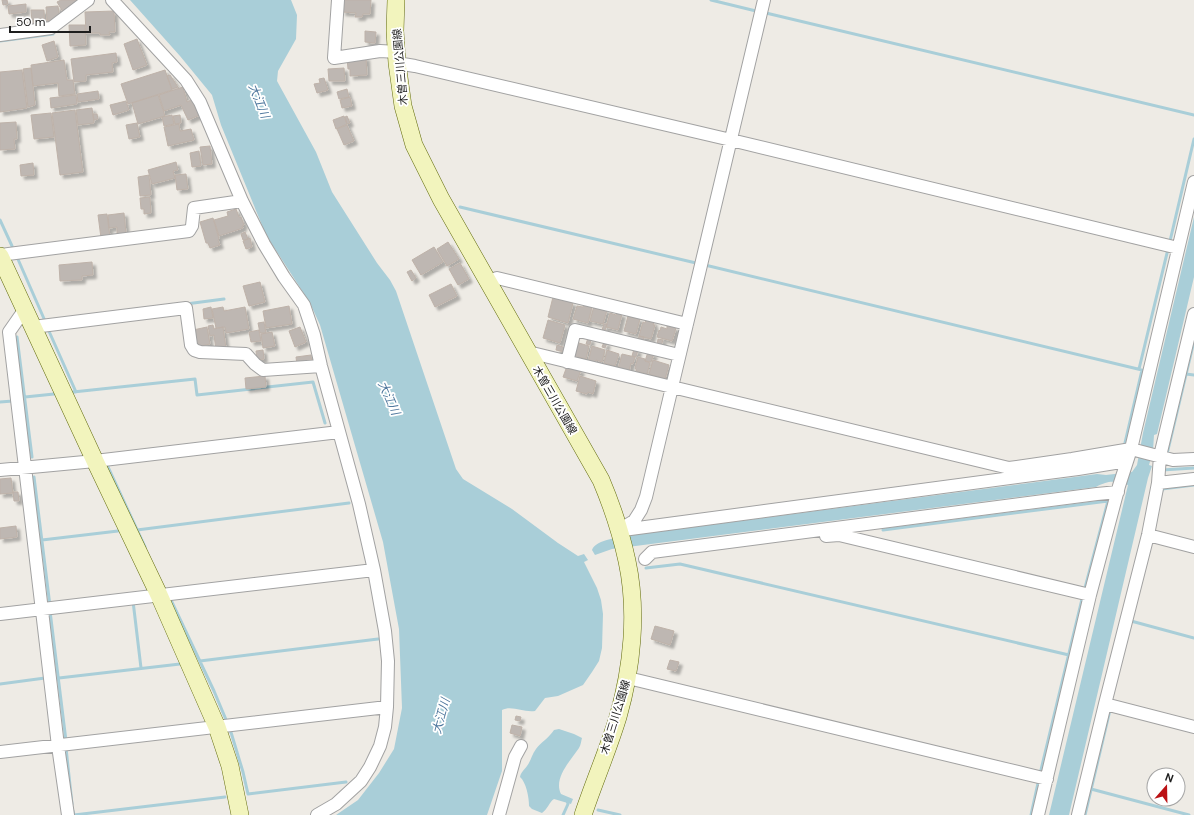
<svg xmlns="http://www.w3.org/2000/svg" width="1194" height="815" font-family="'DM Sans','Noto Sans JP',sans-serif">
<style>
.water{fill:#a9ced8}
.lines{fill:none;stroke-linecap:round;stroke-linejoin:round}
.stream{stroke:#a9ced8;stroke-width:3}
.building{fill:#beb7b2;stroke:#beb2a9;filter:url(#shadow)}
.street-casing{stroke:#a2a2a2;stroke-width:14}
.secondary-casing{stroke:#636c0e;stroke-width:18}
.street{stroke:#fff;stroke-width:12}
.secondary{stroke:#f2f4bd;stroke-width:17}
.labels{text-anchor:middle;dominant-baseline:central;stroke-width:3.5;stroke-linejoin:round;paint-order:stroke}
.street-label{font-size:11px;fill:#1e1e1e;stroke:#fff}
.water-label{font-size:12px;font-style:italic;fill:#50789e;stroke:#fff}
</style>
<defs>
<filter id="shadow"><feDropShadow dx="3.5" dy="3.5" stdDeviation="1" flood-color="#0004"/></filter>
</defs>
<rect width="100%" height="100%" fill="#eeebe5"/>
<path class="water" d="M130,0h161l6,15 -1,24 -18,32 -1,10 39,71 16,40 45,71 13,17 6,11 60,178 7,10 49,30 46,34 20,13 6,-2 4,6 -4,2 13,26 4,12 2,14 -1,34 -3,13 -7,11 -9,13 -25,11 -13,2 -10,13c-11,2 -23,-6 -33,-1v61l-15,44h-151l22,-15 21,-27 15,-24 8,-41 -3,-79 -16,-87 -63,-217 -10,-22 -44,-68 -45,-110 -9,-30 -32,-39z
M1194,217v60l-37,157 -3,1 -1,16 -4,14 3,1 -4,12 -79,337h-20l79,-330c-15,-4 -18,-5 -32,2l-484,62 -17,6 -3,-5c4,-11 30,-13 41,-15l464,-61 9,1 26,-3 5,-7 6,-32z
M559,729l15,5 8,4c-1,3 -1,7 -3,10 -8,12 -26,30 -18,46l12,5 -2,5 -17,-5c-5,3 -6,10 -12,14l-10,-4 -3,-3c0,-9 -3,-24 -9,-29 1,-5 4,-7 7,-11 4,-5 5,-12 9,-17 5,-7 13,-11 18,-19z"/>
<g class="lines">
<path class="stream" d="M711,0l45,11
M766,13l428,102
M0,41l53,-7
M460,207l236,56
M0,220l12,26
M1170,241l24,-102
M17,257l28,64
M705,265l437,105 -18,77
M186,304l38,-5
M48,329l28,63
M17,337l15,120
M1139,369l29,-120
M1186,374l8,1
M73,392l122,-13 2,16 116,-13 12,41
M25,397l29,-3
M0,402l13,-1
M1167,454l27,-113
M108,467l37,80
M1162,470l32,-2
M34,477l16,129
M1162,491v-2l32,-4
M137,530l212,-27
M883,530l225,-29 -23,87
M42,540l76,-9
M646,568l34,-4 389,91
M170,598l44,93 13,31
M133,601l8,67
M50,611l16,130
M1131,621l63,17
M200,661l178,-22
M59,678l121,-14
M0,684l45,-6
M230,729l13,43 5,22 98,-12
M66,748l6,56
M1040,774l42,-175
M1091,789l98,26
M598,810l22,5
M73,811l1,4 151,-18
M563,815l5,-11 -1,-4
M1031,815l7,-32
M1085,815l25,-105"/>
</g>
<path class="building" d="M2,0h5l1,4 -5,1z
M61,0h19l-17,12 -6,-10z
M343,0h28l-1,14h-7l-1,3h-7l1,-4 -14,-1z
M26,4v8l-17,2 -1,-8z
M58,6l2,13 -13,2 -1,-14z
M31,10h13l1,18 -17,1v-7l4,-1z
M114,11l1,21h-6l1,3h-10v-2h-14l-1,-21z
M69,25h16l1,20 -16,1z
M365,31l11,1 -1,11 -10,-1z
M137,39l10,26 -14,5 -9,-26z
M54,41l4,16 -11,4 -5,-16z
M116,53l1,9 -5,1 1,9 -27,3v6l-12,1 -3,-23z
M366,57l1,18 -17,1v-7h-2l-1,-11z
M64,60l3,20h6l2,14 -16,2 -1,-13 -25,3 -2,-21z
M31,68l4,37 -7,2 -5,-38z
M344,68l1,13h-16l-1,-12z
M22,70l5,38 -27,4v-40z
M165,70l7,20 -44,14 -7,-20z
M170,75l8,12 -6,2 -5,-13z
M324,78l4,12 -11,3 -3,-9 6,-1 -1,-4z
M183,87l4,15 6,-3 7,16 -12,5 -7,-15 -17,6 -5,-16z
M347,89l2,8 -10,2 -2,-7z
M98,91l1,8 -21,3 -1,-8z
M76,95l1,9 -26,4 -1,-10z
M158,95l7,21 -27,8 -6,-21z
M350,97l2,9 -10,2 -2,-8z
M126,101l3,9 -16,5 -3,-10z
M92,108l2,15 -16,2 -2,-15z
M75,110l8,62 -23,3 -8,-62z
M51,113l3,24 -20,2 -3,-24z
M93,114h4l1,5 -4,1z
M172,115l2,9 -10,2 -2,-9z
M180,115l1,8 -6,1 -2,-8z
M344,116l3,8 -11,5 -3,-9z
M347,116l3,7 -3,1 -2,-7z
M16,122l1,17h-3l1,10 -15,1v-27z
M137,123l3,14 -11,2 -3,-14z
M179,124l1,7 11,-2 3,11 -26,6 -4,-19z
M347,125l7,16 -10,4 -7,-16z
M210,146l2,18 -9,1 -3,-18z
M199,151l2,15 -9,1 -2,-14z
M176,162l2,8 -5,1 2,7 -23,6 -4,-14z
M33,163l1,12 -13,1 -1,-11z
M186,174l2,15 -11,1 -2,-15z
M149,175l2,20 -11,1 -2,-19z
M150,197l1,16 -7,1v-5h-3l-1,-11z
M236,209l3,8h2l3,8 -2,1 1,2 -24,8 -5,-16 14,-4 -1,-4z
M124,213l2,20 -9,2v-8l-8,1 -1,-13z
M107,214l3,23 -9,1 -3,-23z
M213,218l6,21 -1,1 2,5 -10,3 -2,-5h-2l-6,-21z
M245,232l3,7 -5,1 -2,-6z
M250,238l2,9 -6,2 -3,-8z
M448,242l11,17 -12,7 -10,-17z
M434,247l9,15 -22,13 -9,-15z
M92,262l1,13 -11,1v4l-22,1 -1,-16z
M460,263l9,16 -11,6 -9,-16z
M411,270l5,8 -4,3 -5,-9z
M260,282l5,20 -16,4 -6,-20z
M451,284l6,12 -22,11 -6,-12z
M553,297l20,6 -5,20 -20,-6z
M584,305l8,2 -4,16 -15,-4 4,-13 6,1z
M289,306l3,18 -26,4 -3,-17z
M594,306l13,4 -4,14 -13,-3z
M211,307l2,11 -9,1 -1,-10z
M223,307l1,4 21,-4 4,22 -23,4 -1,-6 -9,1 -4,-19z
M610,313l6,2 1,-2 5,1 -4,16 -12,-3z
M628,316l12,3 -4,15 -12,-3z
M646,319l8,3 -1,3h2l-4,14 -12,-3 4,-14 2,1z
M548,320l17,5 -5,18 -17,-5z
M264,322l2,11h-6l-2,-10z
M604,324h3l-3,10 -3,-1z
M213,325l1,4 9,-2 3,21 -10,2 -2,-15 -4,1 -2,-10z
M667,325l9,3 -4,13 -15,-4 2,-7 1,1 1,-4 6,2z
M207,327l3,17 -14,3 -3,-17z
M300,327l6,15 -11,5 -6,-16z
M259,330l2,11 -10,1 -2,-10z
M272,332l3,14 -12,2 -2,-14z
M639,336l5,1 -1,6 -5,-2z
M588,338l3,1 -1,6 -4,-1z
M658,339l5,1 -2,6 -4,-1z
M604,342l3,1 -2,5 -3,-1z
M579,343l10,3 -3,13 -8,-2v2l-6,-2 4,-13 3,1z
M557,345l9,3 -1,4 -9,-2z
M592,346l13,4 -3,12 -6,-2 -1,4 -7,-2z
M634,349l4,1 -2,7 -4,-1z
M263,350l1,9 -7,1 -1,-9z
M607,350l12,4 -4,12 -11,-3z
M648,352l6,2 -3,8 -6,-1z
M622,354l13,3 -2,7 -2,-1 -2,9 -11,-3z
M311,355l1,9 -15,1 -1,-8z
M638,357l7,2v2l5,2 -3,11 -11,-3v-2l-1,-1z
M653,360l16,5 -4,14 -16,-5z
M567,366l14,4 -4,11 -14,-4z
M265,376l1,11 -20,2 -1,-11z
M580,376l16,5 -3,13 -5,-2 -1,2 -11,-3z
M11,478l2,15 -13,1v-15z
M13,492h5l1,9h-5z
M16,526l1,11 -17,2v-11z
M655,626l19,5 -4,14 -19,-6z
M670,660l9,2 -3,9 -9,-2z
M516,716l5,1 -1,4 -5,-1z
M512,725l10,2 -2,9 -10,-3z"/>
<g class="lines">
<g class="street-casing">
<path id="street" d="M112,0l74,80 14,22 42,99 22,43 20,33 20,28 10,30 7,31 38,138 15,66 11,61 3,30 -1,46 -2,20 -5,19 -10,21 -9,14 -25,23 -19,11
M338,0l-4,58 46,-7 17,1
M0,35l51,-7 37,-28
M397,63l18,3 316,74 447,108
M0,255l189,-24 3,-5 2,-18 48,-7
M488,282l9,-4 190,46
M25,309l-16,23 49,414 10,69
M33,327l153,-19 5,37 3,5 6,2 46,2 9,10 8,6 58,-4
M528,352l144,35 92,-387
M567,362l8,-32 104,25
M0,470l95,-9 244,-29
M1158,483l36,-4
M619,530l15,-9 7,-11 5,-13 26,-110 337,81 63,-9 59,-10 63,-267
M623,530l455,-61 49,-8
M1148,535l46,12
M826,536l13,-1 251,60
M645,559l7,-7 445,-58 21,-2
M0,614l374,-44
M628,678l419,101
M1105,704l89,23
M0,752l387,-45
M499,815l16,-58 6,-11
M1038,815l52,-220 29,-109 12,-37 42,11 21,-1
M1078,815l27,-111 43,-169 10,-52 2,-27 34,-142"/>
</g>
<g class="secondary-casing">
<path id="secondary" d="M396,0l-1,31 2,32 6,43 11,39 27,54 160,281c11,26 20,53 26,81 11,51 5,107 -9,156 -10,33 -24,65 -35,98
M0,256l95,205 64,134 58,132 13,39 10,49"/>
</g>
<use href="#street" class="street"/>
<use href="#secondary" class="secondary"/>
</g>
<g class="labels">
<g class="street-label">
<text transform="translate(400 67) rotate(-95)">木曽三川公園線</text>
<text transform="translate(555 400) rotate(60)">木曽三川公園線</text>
<text transform="translate(615 717) rotate(-73)">木曽三川公園線</text>
</g>
<g class="water-label">
<text transform="translate(259 101) rotate(68)">大江川</text>
<text transform="translate(389 398) rotate(66)">大江川</text>
<text transform="translate(441 716) rotate(-75)">大江川</text>
</g>
</g>
<g transform="translate(1166 787) rotate(20)"><circle r="19" fill="#ffffff" stroke="#a5a5a5"/>
<path d="M0-3L7 15L0 10L-7 15Z" fill="#bb1114"/>
<text y="-6" font-size="11" font-weight="bold" text-anchor="middle" fill="#1e1e1e">N</text>
</g>
<path d="M10 26v6h80v-6" fill="none" stroke="#1e1e1e" stroke-width="2"/>
<text x="16" y="26" font-size="12" fill="#1e1e1e" stroke="#ffffff" stroke-width="3" paint-order="stroke">50 m</text>
</svg>
